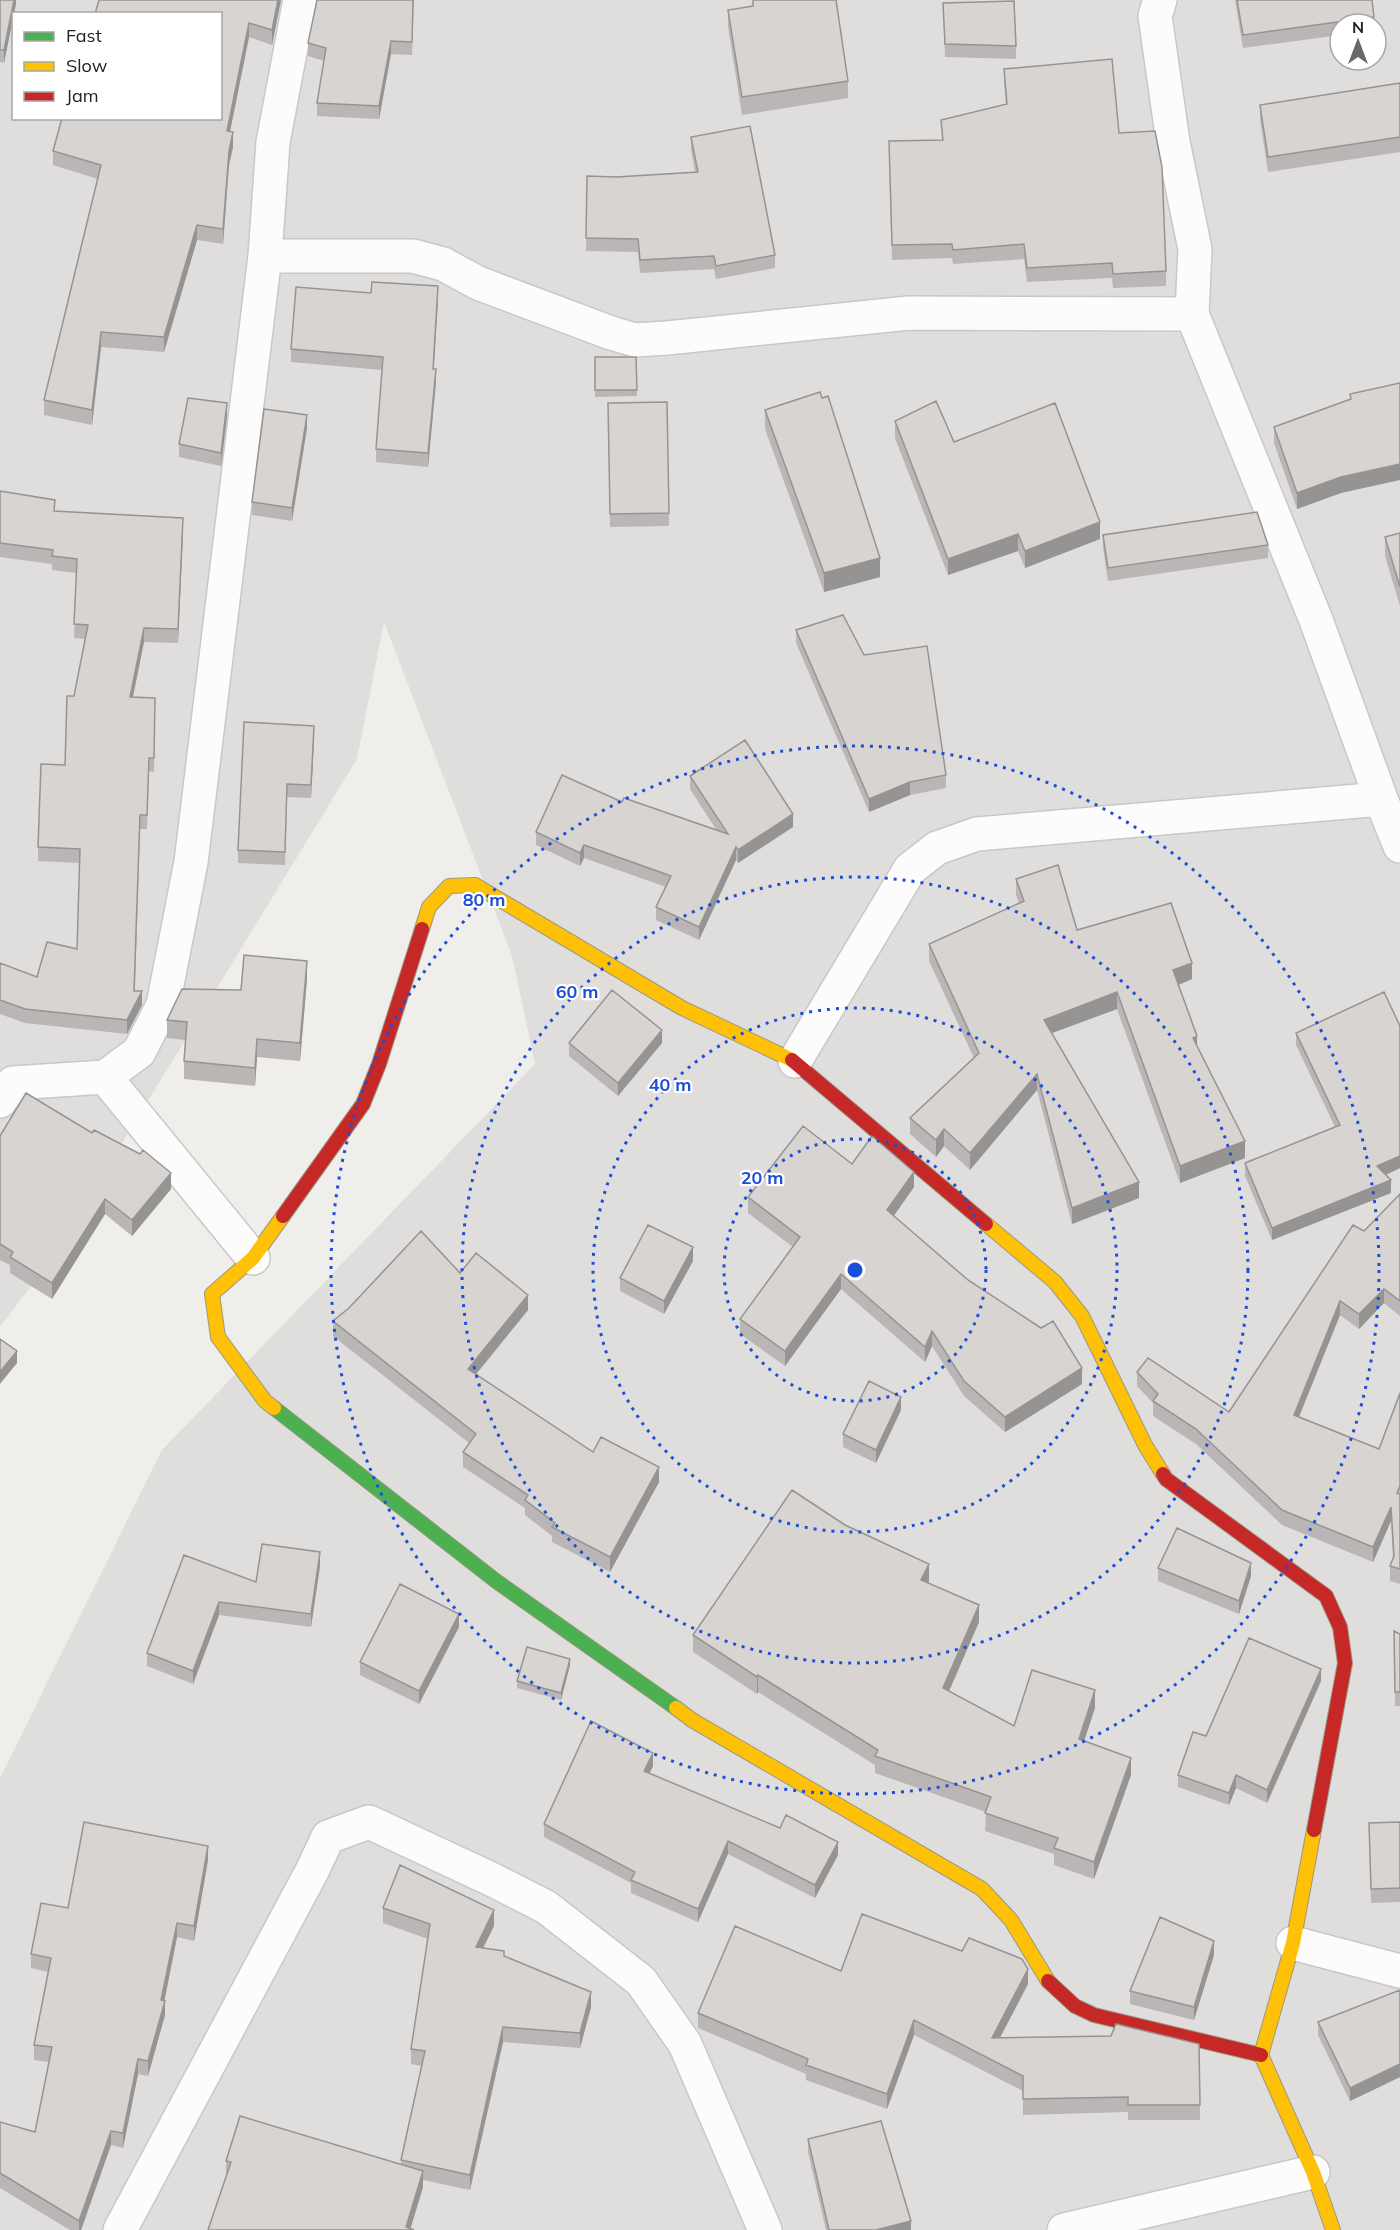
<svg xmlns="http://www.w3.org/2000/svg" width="1400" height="2230" font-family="Mulish,sans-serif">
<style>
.residential{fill:#dfdedc;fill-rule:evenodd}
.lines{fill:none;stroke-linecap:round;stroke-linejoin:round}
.street-casing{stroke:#c9c8c7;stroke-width:36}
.fast-casing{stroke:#999a82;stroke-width:16}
.slow-casing{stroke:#999a82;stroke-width:16}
.jam-casing{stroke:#999a82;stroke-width:16}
.street{stroke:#fdfcfc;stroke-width:33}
.fast{stroke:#4caf50;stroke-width:14}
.slow{stroke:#ffc107;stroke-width:14}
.jam{stroke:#c62828;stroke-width:14}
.wall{fill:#b9b6b5}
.shaded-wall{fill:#969493}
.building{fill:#d7d4d2;stroke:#969493;stroke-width:1.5}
.ring{fill:none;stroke:#1d4ed8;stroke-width:3;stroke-dasharray:3 6}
.centre{fill:#1d4ed8;stroke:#fff;stroke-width:3}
.ring-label{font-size:18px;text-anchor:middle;font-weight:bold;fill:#1d4ed8;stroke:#fff;stroke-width:4.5;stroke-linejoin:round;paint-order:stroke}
</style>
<rect width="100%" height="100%" fill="#f0eeeb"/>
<path class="residential" d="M0,0h1400v2230h-1400v-452l162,-328 373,-386 -23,-108 -128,-334 -27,137 -307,502 -50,66zM14,14h206v104h-206zM1340,24h36v36h-36z"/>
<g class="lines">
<g class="street-casing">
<path id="street" d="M1160,0l-5,16 18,126 22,107 -3,65 124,306 65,179 19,47
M265,256h148l30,8 35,19 133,50 24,7 32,-2 242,-25 283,1
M795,1061l115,-192 27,-21 40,-14 404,-35
M105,1077l148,181
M0,1101l13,-18 92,-6 34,-25 24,-47 28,-143 74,-606 8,-114 27,-142
M1293,1943l107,28
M120,2230l192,-359 16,-34 41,-15 124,58 53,27 95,74 44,63 80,186
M1064,2230l249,-58"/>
</g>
<g class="fast-casing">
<path id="fast" d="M274,1408l222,173 180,127"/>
</g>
<g class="slow-casing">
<path id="slow" d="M422,929l7,-22 20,-21 26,-1 207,123 110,52
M986,1224l69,58 27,34 63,129 18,29
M274,1408l-9,-7 -47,-64 -6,-43 41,-36 30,-42
M676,1708l16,12 290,169 29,31 37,61
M1314,1830l-21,113 -32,112 52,117 20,58"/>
</g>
<g class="jam-casing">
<path id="jam" d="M792,1060l194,164
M283,1216l80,-112 16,-40 43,-135
M1163,1474l3,5 160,117 14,31 5,36 -31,167
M1048,1981l27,25 19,9 167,40"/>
</g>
<use href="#street" class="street"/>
<use href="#fast" class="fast"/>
<use href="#slow" class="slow"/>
<use href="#jam" class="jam"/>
</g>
<path class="wall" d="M0,0h16l-12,63 -4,-1z
M99,0h182l-9,45 -23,-8 -19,95 3,15 -4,18 -6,79 -26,-4 -33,112 -63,-5 -9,78 -48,-10v-15l54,-221 -45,-14v-14l167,-33z
M414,0l-2,55 -21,-1 -12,65 -62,-3v-13l7,-42 -16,-5v-13z
M1235,0h137l2,17v7h-34v11l-97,13z
M943,3l73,43v13l-71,-2z
M728,10l120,71v17l-106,17 -14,-88z
M1004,69l115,64 47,138v15l-53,2 -1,-10 -85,4 -3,-23 -71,5 -1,-6 -60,2 -3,-104 53,-16 -1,-20 65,-15 -2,-22z
M1400,83v69l-132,20 -8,-52v-15z
M691,137l84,118v13l-59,11 -2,-10 -74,4 -2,-21 -52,-1 1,-75 29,1 79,-5 -4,-22z
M438,299l-5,70 3,13 -8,85 -52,-5v-13l6,-79 -91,-8v-13z
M595,357h41l1,39 -42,1z
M1400,383l-59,110 -44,16 -23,-66v-16l76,-27v-6z
M608,403l61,110v13l-59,1z
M765,410l115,167 -56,15 -59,-163z
M227,416l-6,50 -42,-9v-13z
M895,421l59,21 146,97 -75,29 -7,-17 -70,24 -53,-137z
M307,428l-15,93 -40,-6v-13z
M0,491l55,20 128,21 -5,111 -34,-1 -11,55 22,1 -1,74 -5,-1 -2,58h-7l-5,162 7,14 -15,29 -102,-11 -25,-9v-51l37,14 40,-28 3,-86 -42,-2v-14l27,-82 9,-69 11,-57 -11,-1 3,-65 -25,-3v-6l-52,-7z
M1400,533v73l-15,-50v-19z
M1103,535l165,10v13l-160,23 -5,-33z
M796,630l68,25 82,120v13l-36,7 -41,17 -73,-169z
M314,739l-3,59 -24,-1 -2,68 -47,-2v-13z
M690,776l103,51 -55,36 -2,-3 -37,80 -43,-20v-13l10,-20 -82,-29 -4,8 -44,-21v-13l86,-30 95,29 -27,-42z
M1016,879l61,51 115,49 -13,6 18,62 48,111 -65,25 -63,-174 -65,24 87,165 -67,26 -35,-134 -67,80 -26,-24 -8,11 -26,-23v-16l64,-60 -45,-97v-17l90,-41 -3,-8z
M307,979l-7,82 -43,-4 -2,29 -71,-7v-18l1,-21 -18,-2v-18l74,-30z
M1400,1026v142l-14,7 5,18 -119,47 -27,-64v-13l90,-36 -39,-82v-12z
M569,1043h93l-44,53 -49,-40z
M0,1136l171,53 -39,47 -27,-22 -53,85 -42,-26v-8l-10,-5z
M914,1187l-20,29 188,168 -77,48 -41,-36 -32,-50 -7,16 -84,-73 -56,77 -45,-32v-15l53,-72 -45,-34v-16z
M1400,1194v122l-16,-13 -25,26 -19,-14 -41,102 80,32 21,-56v191l-10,-3v-15l3,-8 -2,-37 -18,41 -91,-37 -86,-81 -43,-28v-13l-16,-17v-14l92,40 135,-181z
M693,1261l-29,53 -44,-23v-13z
M460,1273l68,37 -52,64 117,78 66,30 -49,90 -58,-30v-6l-27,-21v-7l-62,-41v-15l6,-9 -136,-107v-15z
M901,1410l-25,53 -33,-16v-13z
M184,1555l72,27 64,-16 -9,61 -92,-12 -26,69 -46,-18v-13z
M1158,1568l93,8 -12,38 -81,-33z
M929,1581l-1,2 51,39 -30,69 65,35 81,-18 -11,33 47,34 -37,104 -40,-14v-11l-69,-23 1,-19 -111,-39v-8l-117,-73 -1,2 -64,-42v-17z
M459,1627l-40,77 -59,-29v-13z
M1394,1631l6,3v72h-5z
M570,1665l-9,35 -44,-12v-7z
M1321,1681l-54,122 -31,-15 -7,17 -51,-18v-12l28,-39z
M653,1766l-4,8 189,81 -23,43 -87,-44 -30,68 -67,-29v-10l-87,-46v-13z
M1400,1822v80l-29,1 -2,-80z
M208,1860l-14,81 -17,-4 -13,64 1,14 -17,61 -10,-2 -15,74 -12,-3 -30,85h-11l-70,-42v-66l35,10 14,-70 -15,-2v-15l14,-73 -17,-4v-14l37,-46z
M383,1908l111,18 -11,22 21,8 87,51 -11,41 -77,-6 -33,148 -47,-10v7l-13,42 -184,-53v-15l175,3v-4l21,-94 -11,-2v-15l17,-110 -45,-16z
M1214,1955l-20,65 -64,-16v-13z
M841,1971l187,13 -28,53 199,7 1,76h-72v-8l-105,3v-24l-109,-56 -27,74 -81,-29v-6l-108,-46v-15z
M1400,1990v87l-50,24 -32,-66v-13z
M808,2139l103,91h-85l-18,-78z"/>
<path class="shaded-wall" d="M14,0h2v4l-12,59v-13z
M278,0h3l-9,45v-15z
M249,23v14l-22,109v-15z
M391,41v13l-12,65v-13z
M233,132v15l-4,18 -6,79v-15l6,-78z
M197,225v15l-33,112v-15z
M438,286v13l-5,83v-13z
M101,332v15l-9,78v-15z
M436,369v13l-8,85v-14z
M227,403v13l-6,50v-13z
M307,415v13l-15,93v-13z
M1400,464v16l-59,13 -44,16v-16l44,-16z
M183,518v14l-5,111v-14z
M1100,522v17l-75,29v-17z
M1018,534v17l-70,24v-16z
M880,558v19l-56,15v-19z
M144,628v14l-14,69v-14z
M314,726v13l-3,59v-13z
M910,782v13l-41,17v-13z
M793,814v13l-55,36v-13z
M584,845v13l-4,8v-13z
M736,847v13l-37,80v-13z
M307,961v18l-7,82v-18z
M1192,963v16l-19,8v-17z
M142,991v14l-15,29v-14z
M1117,992v17l-73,27v-16z
M662,1030v13l-44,53v-13z
M1197,1036v17l-4,-15z
M257,1039v18l-2,29v-18z
M1037,1074v16l-67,80v-17z
M944,1129v17l-8,11v-17z
M1245,1141v17l-65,25v-17z
M1400,1156v12l-23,11v-13z
M914,1172v15l-27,38v-15z
M171,1173v16l-39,47v-16z
M1391,1180v13l-119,47v-12z
M1139,1182v16l-67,26v-16z
M105,1199v15l-53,85v-16z
M693,1247v14l-29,53v-13z
M841,1274v15l-56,77v-15z
M1384,1289v14l-25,26v-15z
M528,1295v15l-60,74v-15z
M1340,1301v14l-46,114v-14z
M932,1331v15l-7,16v-15z
M17,1351v12l-17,21v-12z
M1082,1368v16l-77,48v-15z
M901,1397v13l-25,53v-13z
M659,1467v15l-49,90v-15z
M1391,1507v14l-18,41v-15z
M320,1552v14l-9,61v-13z
M1251,1563v13l-12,38v-13z
M929,1564v17l-8,17v-18z
M219,1602v13l-26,69v-13z
M979,1605v17l-36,83v-17z
M459,1614v13l-40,77v-13z
M570,1659v6l-9,35v-7z
M1321,1669v12l-54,122v-13z
M758,1675v17l-1,2v-17z
M1095,1690v18l-16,48v-17z
M653,1753v13l-9,19v-14z
M1131,1758v17l-37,104v-17z
M1236,1775v13l-7,17v-12z
M728,1841v13l-30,68v-13z
M838,1842v13l-23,43v-13z
M208,1846v14l-14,81v-15z
M494,1910v16l-18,36v-15z
M177,1923v14l-14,71 2,-7v14l-17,61v-15z
M1214,1941v14l-20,65v-13z
M1028,1969v15l-36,69v-15z
M591,1992v15l-11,41v-15z
M914,2020v15l-27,74v-15z
M503,2027v15l-33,148v-15z
M138,2059v15l-15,74v-15z
M1400,2064v13l-50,24v-13z
M111,2131v14l-30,85h-2v-9z
M423,2171v16l-13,43 -4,-3z
M911,2221v9h-35z"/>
<path class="building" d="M0,0h14l-10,50h-4z
M99,0h179l-6,30 -23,-7 -22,108 6,1 -4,19 -6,78 -26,-4 -33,112 -63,-5 -9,78 -48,-10 57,-235 -48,-14 9,-33h158v-104h-125z
M317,0h96l-1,42 -21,-1 -12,65 -62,-3 9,-55 -18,-5z
M753,0h83l12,81 -106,16 -14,-87 25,-4z
M1237,0h135l2,17 -131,18z
M1014,1l2,45 -71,-2 -2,-41z
M1112,59l7,74 36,-2 7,36 4,104 -53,3 -1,-11 -85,5 -3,-24 -71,6 -1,-6 -60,1 -3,-104 54,-1 -2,-20 66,-16 -3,-35z
M1400,83v54l-132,20 -8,-52z
M750,126l25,129 -59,11 -2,-10 -74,4 -2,-21 -52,-1 1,-62 29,1 82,-5 -7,-35z
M372,282l66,4 -5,83h3l-8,84 -52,-4 7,-92 -92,-8 5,-62 75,6z
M595,357h41l1,33h-42z
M1400,383v81l-59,13 -44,16 -23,-66 77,-28 -1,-5z
M820,392l2,6 6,-2 52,162 -56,15 -59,-163z
M188,398l39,5 -6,50 -42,-9z
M936,401l18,41 101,-39 45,119 -75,29 -7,-17 -70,25 -53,-138z
M667,402l2,111 -59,1 -2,-111z
M264,409l43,6 -15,93 -40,-6z
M0,491l55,9 -1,11 129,7 -5,111 -34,-1 -14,69 25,1 -1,60h-5l-2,57h-7l-6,176h8l-15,29 -102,-11 -25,-9v-37l37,14 10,-35 30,7 3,-100 -42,-2 3,-83 24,1 2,-69h7l14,-71 -14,-1 3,-65 -25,-3 1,-6 -53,-7z
M1257,512l11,33 -160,23 -5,-33z
M1400,533v54l-15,-50z
M843,615l21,40 63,-9 19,129 -36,7 -41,17 -73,-169z
M244,722l70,4 -3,59 -24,-1 -2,68 -47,-2z
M745,740l48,74 -55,36 -2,-3 -37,80 -43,-20 15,-31 -87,-31 -4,8 -44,-21 26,-57 60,27 2,-4 104,36 -38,-58z
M1058,865l19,65 94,-27 21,60 -19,7 24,66 -4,2 52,103 -65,25 -63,-174 -73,28 95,162 -67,26 -35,-134 -67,79 -26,-24 -8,11 -26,-22 69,-65 -50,-109 95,-43 -8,-22z
M244,955l63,6 -7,82 -43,-4 -2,29 -71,-7 3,-39 -20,-2 15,-31 59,1z
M612,990l50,40 -44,53 -49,-40z
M1384,992l16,34v130l-23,10 14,14 -119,48 -27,-65 95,-38 -44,-92z
M26,1093l66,40 2,-3 46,24 3,-4 28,23 -39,47 -27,-21 -53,84 -42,-26 3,-5 -13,-8v-108z
M803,1126l49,38 20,-28 42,36 -27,38 81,70 73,48 12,-7 29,47 -77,49 -41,-36 -32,-50 -7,16 -84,-73 -56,77 -45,-32 60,-82 -52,-40z
M1400,1194v107l-16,-12 -25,25 -19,-13 -46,114 85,34 21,-56v93l-3,7 3,1v75l-10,-3 4,-10 -3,-49 -18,40 -91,-37 -86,-81 -43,-28 5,-7 -21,-22 11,-14 81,54 124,-187 11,6z
M648,1225l45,22 -29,54 -44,-23z
M421,1231l39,42 16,-20 52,42 -60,74 125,83 8,-15 58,30 -49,90 -58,-30 3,-4 -30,-23 3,-5 -65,-43 13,-18 -143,-113 16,-13z
M0,1339l17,12 -17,21z
M869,1381l32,16 -25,53 -33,-16z
M792,1490l53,35 84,39 -8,16 58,25 -36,83 71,38 18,-56 63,20 -16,49 52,19 -37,104 -40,-14 4,-10 -73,-25 6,-16 -116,-41 3,-6 -120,-75 -1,2 -64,-42z
M1177,1528l74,35 -12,38 -81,-33z
M262,1544l58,8 -9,62 -92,-12 -26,69 -46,-18 37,-98 72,27z
M400,1584l59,30 -40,77 -59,-29z
M1394,1631l6,3v58h-5z
M1249,1638l72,31 -54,121 -31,-15 -7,18 -51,-18 15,-43 13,4z
M527,1647l43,12 -9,34 -44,-12z
M591,1721l62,32 -9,18 136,57 6,-13 52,27 -23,43 -87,-44 -30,68 -67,-29 4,-8 -91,-48z
M84,1822l124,24 -14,80 -17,-3 -16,77 4,1 -17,60 -10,-2 -15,74 -12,-2 -32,90 -79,-48v-51l35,10 17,-85 -18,-2 17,-87 -20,-4 10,-51 27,5z
M1400,1822v66l-29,1 -2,-66z
M400,1865l94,45 -18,37 28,4v5l87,36 -11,41 -77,-6 -33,148 -69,-15 24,-109 -14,-2 19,-125 -47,-16z
M862,1914l100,37 7,-13 53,21 6,10 -36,69 119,-2 5,-12 83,20 1,61h-72v-8l-105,2v-23l-109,-56 -27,74 -81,-29 2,-6 -110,-46 37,-87 106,45z
M1160,1917l54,24 -20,66 -64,-16z
M1400,1990v74l-50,24 -32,-66z
M240,2116l183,55 -17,56 8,3h-206l23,-68 -5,-1z
M881,2121l30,100 -35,9h-47l-21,-91z"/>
<g class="ring">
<circle cx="855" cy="1270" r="131"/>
<circle cx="855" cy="1270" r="262"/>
<circle cx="855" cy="1270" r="393"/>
<circle cx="855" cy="1270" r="524"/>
</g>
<circle cx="855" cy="1270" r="9" class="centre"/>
<g class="ring-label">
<text x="484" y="906">80 m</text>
<text x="577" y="998">60 m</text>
<text x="670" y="1091">40 m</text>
<text x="762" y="1184">20 m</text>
</g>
<rect x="12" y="12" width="210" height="108" fill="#ffffff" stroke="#a7a7a7" stroke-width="1.5"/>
<rect x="24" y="32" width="30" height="9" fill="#4caf50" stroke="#a7a7a7" stroke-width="1.5"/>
<text x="66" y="42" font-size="18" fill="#222222">Fast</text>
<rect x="24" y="62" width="30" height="9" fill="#ffc107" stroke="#a7a7a7" stroke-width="1.5"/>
<text x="66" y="72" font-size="18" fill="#222222">Slow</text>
<rect x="24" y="92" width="30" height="9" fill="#c62828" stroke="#a7a7a7" stroke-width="1.5"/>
<text x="66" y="102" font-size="18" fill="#222222">Jam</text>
<g transform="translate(1358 42)"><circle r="28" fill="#ffffff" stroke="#a7a7a7" stroke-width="1.5"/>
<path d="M0-4.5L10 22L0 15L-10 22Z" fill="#6a6968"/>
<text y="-9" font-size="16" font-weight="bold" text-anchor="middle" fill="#222222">N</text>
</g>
</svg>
